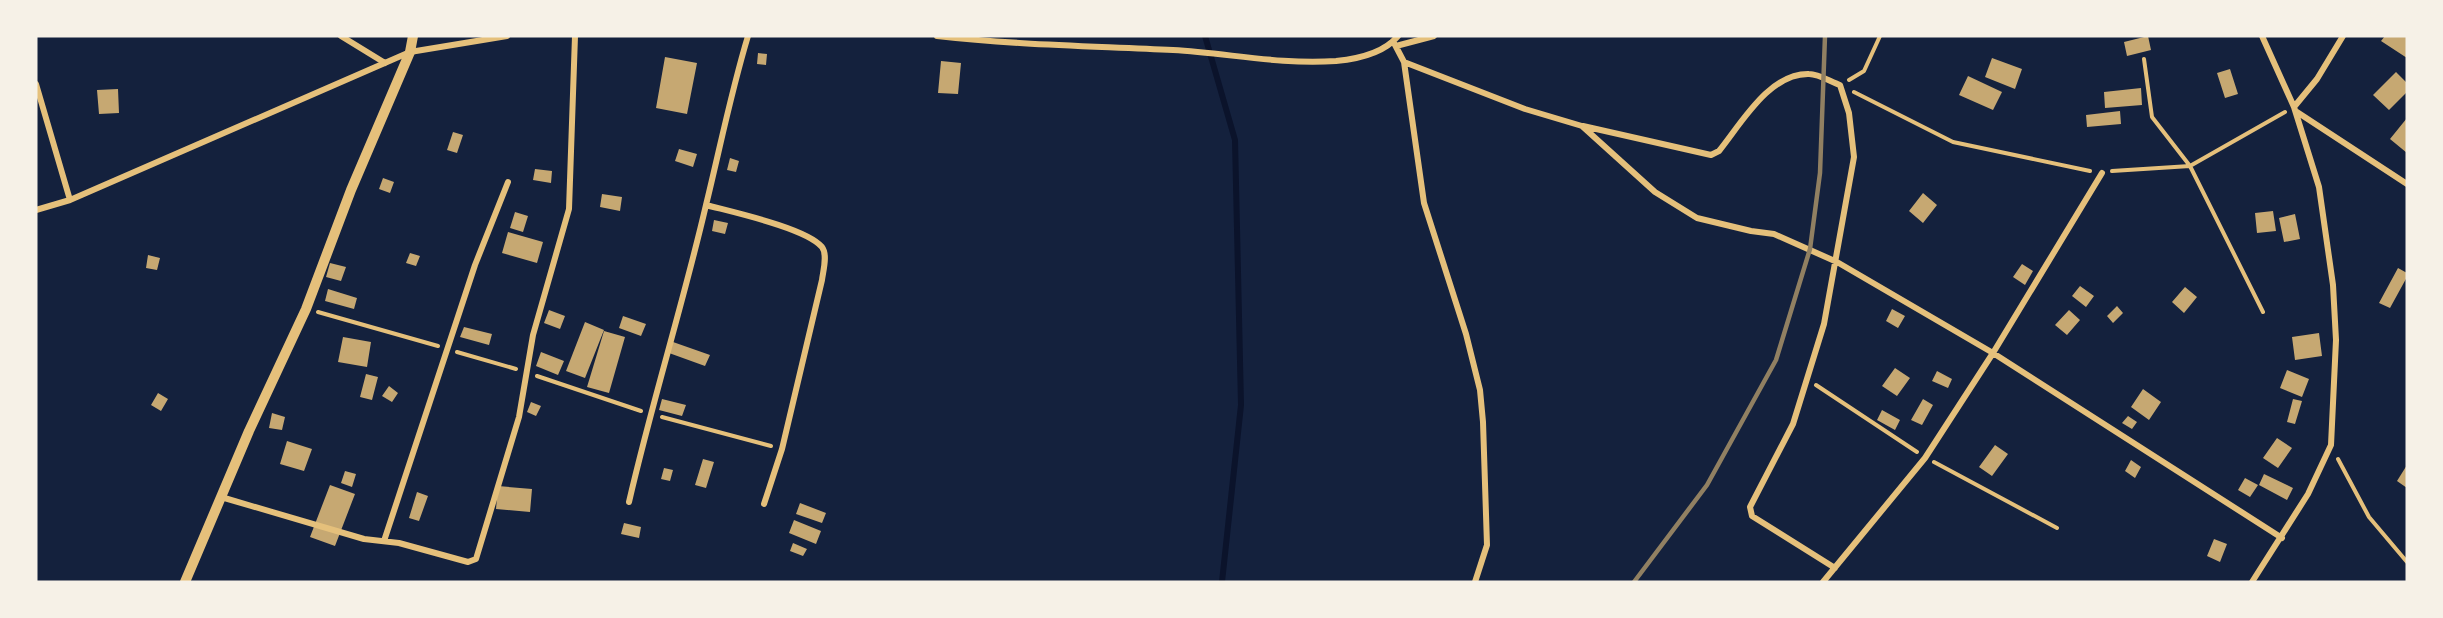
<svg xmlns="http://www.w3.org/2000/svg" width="2443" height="618" font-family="Rubik,sans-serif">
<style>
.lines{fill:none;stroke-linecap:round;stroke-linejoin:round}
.stream{stroke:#0b132b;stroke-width:6}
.building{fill:#c6a872}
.path{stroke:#e5c07b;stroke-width:4}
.minor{stroke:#e5c07b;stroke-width:6}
.tertiary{stroke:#e5c07b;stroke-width:10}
.rail{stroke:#918062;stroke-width:4.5}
</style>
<rect width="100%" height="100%" fill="#14213d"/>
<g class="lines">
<path class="stream" d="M1205,36l30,104 6,265 -19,177"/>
</g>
<path class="building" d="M2148,36l3,14 -24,6 -3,-14z
M2385,36h22v22l-26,-17z
M758,53l9,1 -1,11 -9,-1z
M665,57l32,6 -10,51 -31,-6z
M1992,58l30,11 -7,20 -30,-12z
M941,61l20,2 -3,31 -20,-1z
M2230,69l8,25 -13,4 -8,-25z
M2396,72l11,11v9l-18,18 -16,-15z
M1968,76l34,16 -9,18 -34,-15z
M2141,88l1,17 -37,3 -1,-16z
M118,89l1,24 -20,1 -2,-24z
M2120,111l1,13 -34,3 -1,-12z
M2407,118v35l-17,-14z
M453,132l10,3 -6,18 -10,-3z
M679,149l18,5 -4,13 -18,-6z
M730,158l9,3 -3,11 -9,-2z
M535,169l17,2 -1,12 -18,-3z
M383,178l11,4 -4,11 -11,-4z
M1923,193l14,12 -14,18 -14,-12z
M602,194l20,3 -2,14 -20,-4z
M2273,211l3,20 -19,2 -2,-20z
M515,212l13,4 -5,16 -13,-4z
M2295,214l5,25 -16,3 -5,-24z
M714,220l14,3 -3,11 -13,-3z
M508,232l35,10 -6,21 -35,-10z
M410,253l10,3 -4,10 -10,-3z
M148,255l12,3 -3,12 -11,-2z
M330,263l16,4 -5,14 -15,-4z
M2022,264l11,7 -8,14 -12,-8z
M2398,268l9,5v4l-17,31 -11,-5z
M2080,286l14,10 -8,11 -14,-11z
M2185,287l12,10 -13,16 -12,-11z
M328,289l29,9 -3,11 -29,-8z
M2117,306l6,7 -10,10 -6,-7z
M1892,309l13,7 -7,12 -12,-7z
M549,310l16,6 -5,13 -16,-6z
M2069,310l11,10 -13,15 -12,-10z
M623,316l23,8 -5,12 -22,-8z
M585,322l19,8 -19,48 -19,-7z
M464,327l28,7 -3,11 -29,-8z
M604,331l21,6 -16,56 -22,-6z
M2319,333l3,23 -27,4 -3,-23z
M343,337l28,5 -4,25 -29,-5z
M673,342l37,13 -5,11 -36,-13z
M541,352l23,9 -6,14 -22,-9z
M1895,368l15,10 -13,18 -15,-10z
M2287,370l22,9 -7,18 -22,-9z
M1937,371l15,8 -4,9 -16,-7z
M366,374l12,3 -6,23 -12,-3z
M389,386l9,7 -6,9 -10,-6z
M2143,389l18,13 -12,18 -18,-13z
M158,393l10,6 -7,12 -10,-6z
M662,399l24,6 -4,11 -23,-6z
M1923,399l10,6 -11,20 -11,-5z
M2293,399l9,2 -7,23 -8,-2z
M531,402l10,4 -5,10 -9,-4z
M1882,410l18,10 -5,10 -18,-10z
M272,413l13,4 -3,13 -13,-2z
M2128,416l9,6 -5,7 -10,-6z
M2277,438l15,10 -14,20 -15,-10z
M287,441l25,8 -8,22 -24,-7z
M1995,445l13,9 -16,22 -13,-9z
M703,459l11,3 -8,26 -11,-3z
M2131,460l10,7 -6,11 -10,-7z
M2407,465v23l-10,-7z
M664,468l9,2 -3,11 -9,-2z
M345,471l11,3 -4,13 -11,-4z
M2264,474l29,14 -6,12 -28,-15z
M2245,478l13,7 -8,12 -12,-7z
M330,485l25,9 -20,52 -25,-9z
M498,486l34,3 -2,23 -34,-3z
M417,492l11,4 -9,25 -10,-3z
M800,503l26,10 -4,10 -26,-9z
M794,520l27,11 -5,13 -27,-11z
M624,523l17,4 -2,11 -18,-4z
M2214,539l13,5 -7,18 -13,-6z
M793,543l14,6 -4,7 -13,-5z"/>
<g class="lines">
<path class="path" d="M2144,59l8,58 38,49 73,146
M1849,80l15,-9 16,-35
M1854,92l99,50 137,29
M2112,171l78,-5 95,-54
M318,312l120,34
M457,352l59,17
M537,376l104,35
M1816,385l101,67
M662,417l109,29
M2338,459l31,58 38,45
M1934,462l123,66"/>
<path class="minor" d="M341,36l44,27
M937,36c79,9 157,10 236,14 55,3 107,15 163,11 21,-2 48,-8 62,-25
M1393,41l11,21 20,141 42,131 14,56 3,32 4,123 -12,37
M1396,46l38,-10
M1404,62l121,47 57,17 73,66 42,26 54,13 23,3 63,28 156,91 289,185
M36,84l34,116
M2294,107l23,-28 26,-43
M2297,112l110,72
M1583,126l128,29 8,-4c22,-27 50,-78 90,-77 10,0 22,8 31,11l9,28 5,44 -30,167 -31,100 -43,83 2,9 83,52
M706,205c26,7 100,23 116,42 6,8 1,24 0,33l-40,169 -18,55
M36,210l34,-10 340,-148 97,-16
M221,497l143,42 35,4 69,19 8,-3 43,-142 14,-82 36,-126 6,-173
M629,502c23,-100 54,-198 77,-297 14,-57 25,-113 42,-169
M384,541l91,-276 33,-83
M1823,582l102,-124 68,-105 109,-180
M2252,582l56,-88 23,-49 5,-105 -3,-55 -14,-98 -25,-80 -32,-71"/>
<path class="tertiary" d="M185,582l64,-151 57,-122 45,-119 59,-138 3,-16"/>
<path class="rail" d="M1634,582l73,-97 69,-125 34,-111 10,-76 5,-137"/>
</g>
<rect width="2443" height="618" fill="none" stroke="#f6f1e7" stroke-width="75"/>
</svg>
